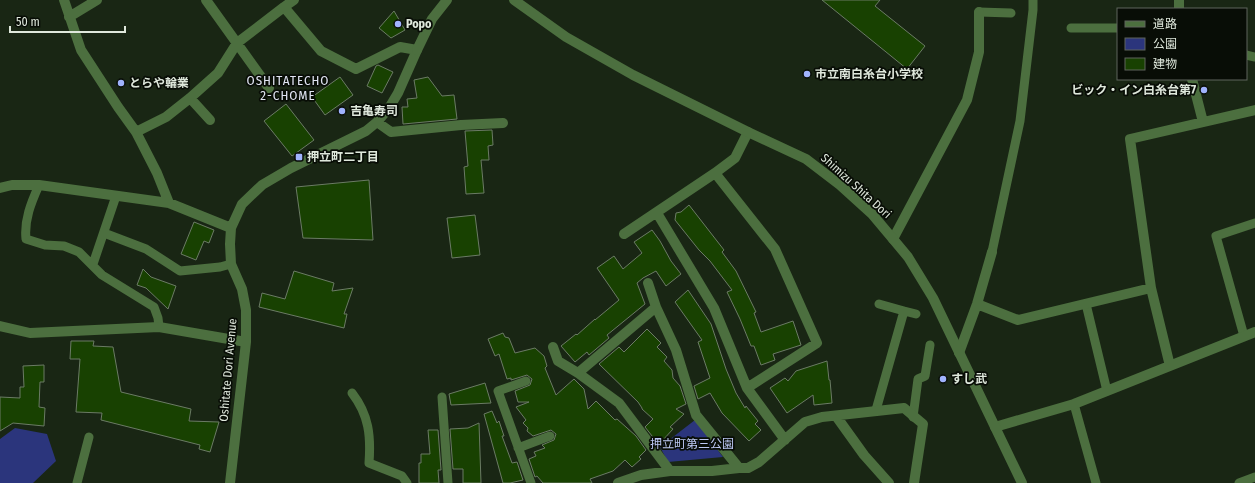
<svg xmlns="http://www.w3.org/2000/svg" width="1255" height="483" font-family="'Fira Sans Condensed','Noto Sans JP',sans-serif">
<style>
.green{fill:#2b357c}
.building{fill:#184101;stroke:#6b7b65}
.lines{fill:none;stroke-linecap:round;stroke-linejoin:round}
.service{stroke:#4c6f3f;stroke-width:9}
.minor{stroke:#4c6f3f;stroke-width:10}
.tertiary{stroke:#4c6f3f;stroke-width:10}
.poi-dot{fill:#a0b3fd;stroke:#080d06;stroke-width:1.5}
.labels{text-anchor:middle;dominant-baseline:central;stroke-width:3.5;stroke-linejoin:round;paint-order:stroke}
.poi-label{font-size:12px;font-weight:bold;fill:#dfe8dc;stroke:#080d06;text-anchor:start}
.street-label{font-size:12px;fill:#dfe8dc;stroke:#080d06}
.park-label{font-size:12px;fill:#bcc8f3;stroke:#080d06}
.neighbourhood-label{font-size:13px;letter-spacing:1px;fill:#e0e4f2;stroke:#080d06}
</style>
<rect width="100%" height="100%" fill="#192614"/>
<path class="green" d="M695,420l28,37 -55,5 -8,-15z
M15,428l32,6 9,27 -23,22h-33v-44z"/>
<path class="building" d="M822,0h58l-5,6 50,40 -18,23z
M394,11l11,19 -14,8 -12,-10z
M378,65l15,7 -11,21 -15,-7 9,-20z
M340,77l13,18 -28,20 -13,-18z
M428,77l14,19 12,-1 3,24 -54,5 -1,-17h6l-1,-8 10,-1 -3,-18z
M286,104l28,36 -22,16 -28,-35z
M492,130l1,15 -5,1 1,14h-8l3,33 -18,1 -2,-27 4,-1 -3,-35z
M369,180l4,60 -70,-2 -7,-51z
M689,205l35,45 -2,2 14,19 20,41 -2,1 7,19 32,-11 8,24 -28,9 2,6 -14,5 -7,-19h-3l-11,-27 -13,-27 5,-2 -22,-29 -11,-11 -24,-30 1,-7 5,-1z
M475,215l5,40 -28,3 -5,-40z
M194,222l20,8 -5,13 -5,-2 -8,19 -15,-6z
M652,230l8,11 11,20 10,13 -15,12 -10,-15 -13,7 -6,5 8,21 -38,31 2,3 -20,17 -2,-3 -12,10 -14,-16 15,-12 1,1 18,-16v1l24,-20 -22,-32 17,-12 9,13 19,-16 -8,-11z
M143,269l8,8 25,9 -8,23 -22,-21 -9,-3z
M294,271l40,12 -2,8 21,-3 -9,26h3l-3,14 -85,-21 3,-14 23,6z
M688,290l23,34 15,45 10,24 9,15 1,-2 12,15 -3,3 6,6 -12,11 -27,-28 -12,-20 -12,6 -4,-13 16,-8 -12,-36 4,-2 -27,-38z
M647,329l14,14 -4,4 10,10 -3,4 8,9 1,8 7,8 6,18 -10,5 8,5 -14,13 3,2 -11,12 -3,-3 -3,3 -11,-14 8,-8 -11,-10v-1l-4,-6 -39,-38 20,-17 5,5z
M503,333l2,4 4,1 6,15 20,-5 9,8 3,10 -2,2 11,27 18,-16 10,10 4,20 8,-8 19,19 2,-1 19,17 10,14 -7,7 2,2 -9,8 -7,-7 -12,11 -23,8 2,4h-49l-6,-7 -2,1 -6,-18 7,-3 -2,-4 11,-4 -3,-3 12,-5 2,-6 -5,-4 -18,6 -6,-5 1,-3 -5,-5 3,-3 -10,-13 13,-5h-11l-3,-11 15,-6 2,-6 -5,-4 -16,5v-2l-4,1 -8,-25 -4,2 -7,-17z
M71,341h23l-1,5 20,1 8,45 70,17 -2,12 30,1 -9,30 -11,-3 1,-4 -99,-25 1,-7 -26,-1 4,-53h-10z
M827,361l2,19h1l2,23 -18,2 -1,-10 -26,18 -17,-25 15,-10 3,3 8,-10z
M44,365v17h-4l-1,25 6,1 -1,18 -31,-3 -13,8v-34l20,1v-11h4l-1,-21z
M485,383l6,20 -40,2 -2,-11z
M492,411l5,12 2,-2 5,15h-2l10,27 5,-1 6,18 -13,3h-7l-19,-69z
M479,423l2,60h-18v-14h-10l-3,-40 18,-1z
M428,430h10l3,40h-3l1,13h-20v-20h2v-9h9z"/>
<g class="lines">
<path class="service" d="M979,12l32,1
M1071,28h47
M1246,55l9,2
M39,185c-8,18 -15,35 -13,54l19,6 19,1 15,6 23,23 52,32 4,11 1,9
M104,233l42,16 34,22 40,-4 11,-3
M992,252l28,-131 13,-111v-10
M93,264l23,-68
M1086,304l21,87
M904,311l12,3
M1244,336l-28,-100 39,-13
M526,381l-28,10 33,92
M352,393c17,22 19,43 17,70l33,13 5,7
M442,397l6,86
M1074,404l22,79
M876,410l28,-99 -25,-7
M913,417l5,-38 7,-3 5,-31
M518,448l32,-12
M77,483l12,-46
M1239,483l16,-6"/>
<path class="minor" d="M64,0l17,50 37,57 18,25 21,41 12,30 62,25
M206,0l63,88
M1179,0v9
M69,17l28,-17
M1192,79l11,43
M190,98l20,22
M377,122l14,10 70,-7 42,-2
M136,132l30,-15 24,-19 28,-25 19,-30 47,-36
M715,173l60,76 42,94 -70,45
M0,188l12,-3h27l130,18
M657,213l57,95 33,80 38,52
M624,234l91,-61 20,-15 13,-26
M893,239l74,-139 12,-48v-40
M648,283l8,24 20,43 20,65 43,53
M977,304l41,16 133,-32
M0,326l30,7 129,-6 87,15
M553,347l5,14 20,12 41,30 51,68
M959,353l18,-49 15,-52
M1170,366l-19,-78 -21,-149 125,-29
M578,373l78,-66
M836,416l28,39 25,28
M995,427l79,-23 181,-72
M230,483l16,-141v-32l-4,-21 -11,-25 -1,-20 1,-16 11,-24 20,-19 29,-17 75,-37 11,-9 12,-14 9,-15 19,-43 -17,-3 -44,22 -35,-18 -37,-44 10,-7
M618,483l23,-8 29,-4h42l27,-3h9l11,-6 46,-40 17,-5 82,-9 19,16 -9,59"/>
<path class="tertiary" d="M514,0l52,37 67,38 115,57 58,27 34,26 32,29 21,25 15,18 25,41 89,185
M417,50l15,-31 15,-19"/>
</g>
<g class="poi-dot">
<circle cx="398" cy="24" r="4"/>
<circle cx="807" cy="74" r="4"/>
<circle cx="121" cy="83" r="4"/>
<circle cx="1204" cy="90" r="4"/>
<circle cx="342" cy="111" r="4"/>
<rect x="295" y="153" width="8" height="8" rx="2"/>
<circle cx="943" cy="379" r="4"/>
</g>
<g class="labels">
<g class="poi-label">
<text x="406" y="24">Popo</text>
<text x="815" y="74">市立南白糸台小学校</text>
<text x="129" y="83">とらや輪業</text>
<text x="1196" y="90" text-anchor="end">ビック・イン白糸台第7</text>
<text x="350" y="111">吉亀寿司</text>
<text x="307" y="157">押立町二丁目</text>
<text x="951" y="379">すし武</text>
</g>
<g class="street-label">
<text transform="translate(856 186) rotate(42)">Shimizu Shita Dori</text>
<text transform="translate(228 370) rotate(-85)">Oshitate Dori Avenue</text>
</g>
<g class="park-label">
<text x="692" y="444">押立町第三公園</text>
</g>
<g class="neighbourhood-label">
<text x="288" y="80">OSHITATECHO<tspan x="288" dy="15">2-CHOME</tspan></text>
</g>
</g>
<rect x="1117" y="8" width="130" height="72" fill="#080d06" stroke="#5e655c"/>
<rect x="1125" y="21" width="20" height="6" fill="#4c6f3f" stroke="#5e655c"/>
<text x="1153" y="28" font-size="12" fill="#dfe8dc">道路</text>
<rect x="1125" y="38" width="20" height="12" fill="#2b357c" stroke="#5e655c"/>
<text x="1153" y="48" font-size="12" fill="#dfe8dc">公園</text>
<rect x="1125" y="58" width="20" height="12" fill="#184101" stroke="#5e655c"/>
<text x="1153" y="68" font-size="12" fill="#dfe8dc">建物</text>
<path d="M10 26v6h115v-6" fill="none" stroke="#dfe8dc" stroke-width="2"/>
<text x="16" y="26" font-size="12" fill="#dfe8dc" stroke="#080d06" stroke-width="3" paint-order="stroke">50 m</text>
</svg>
